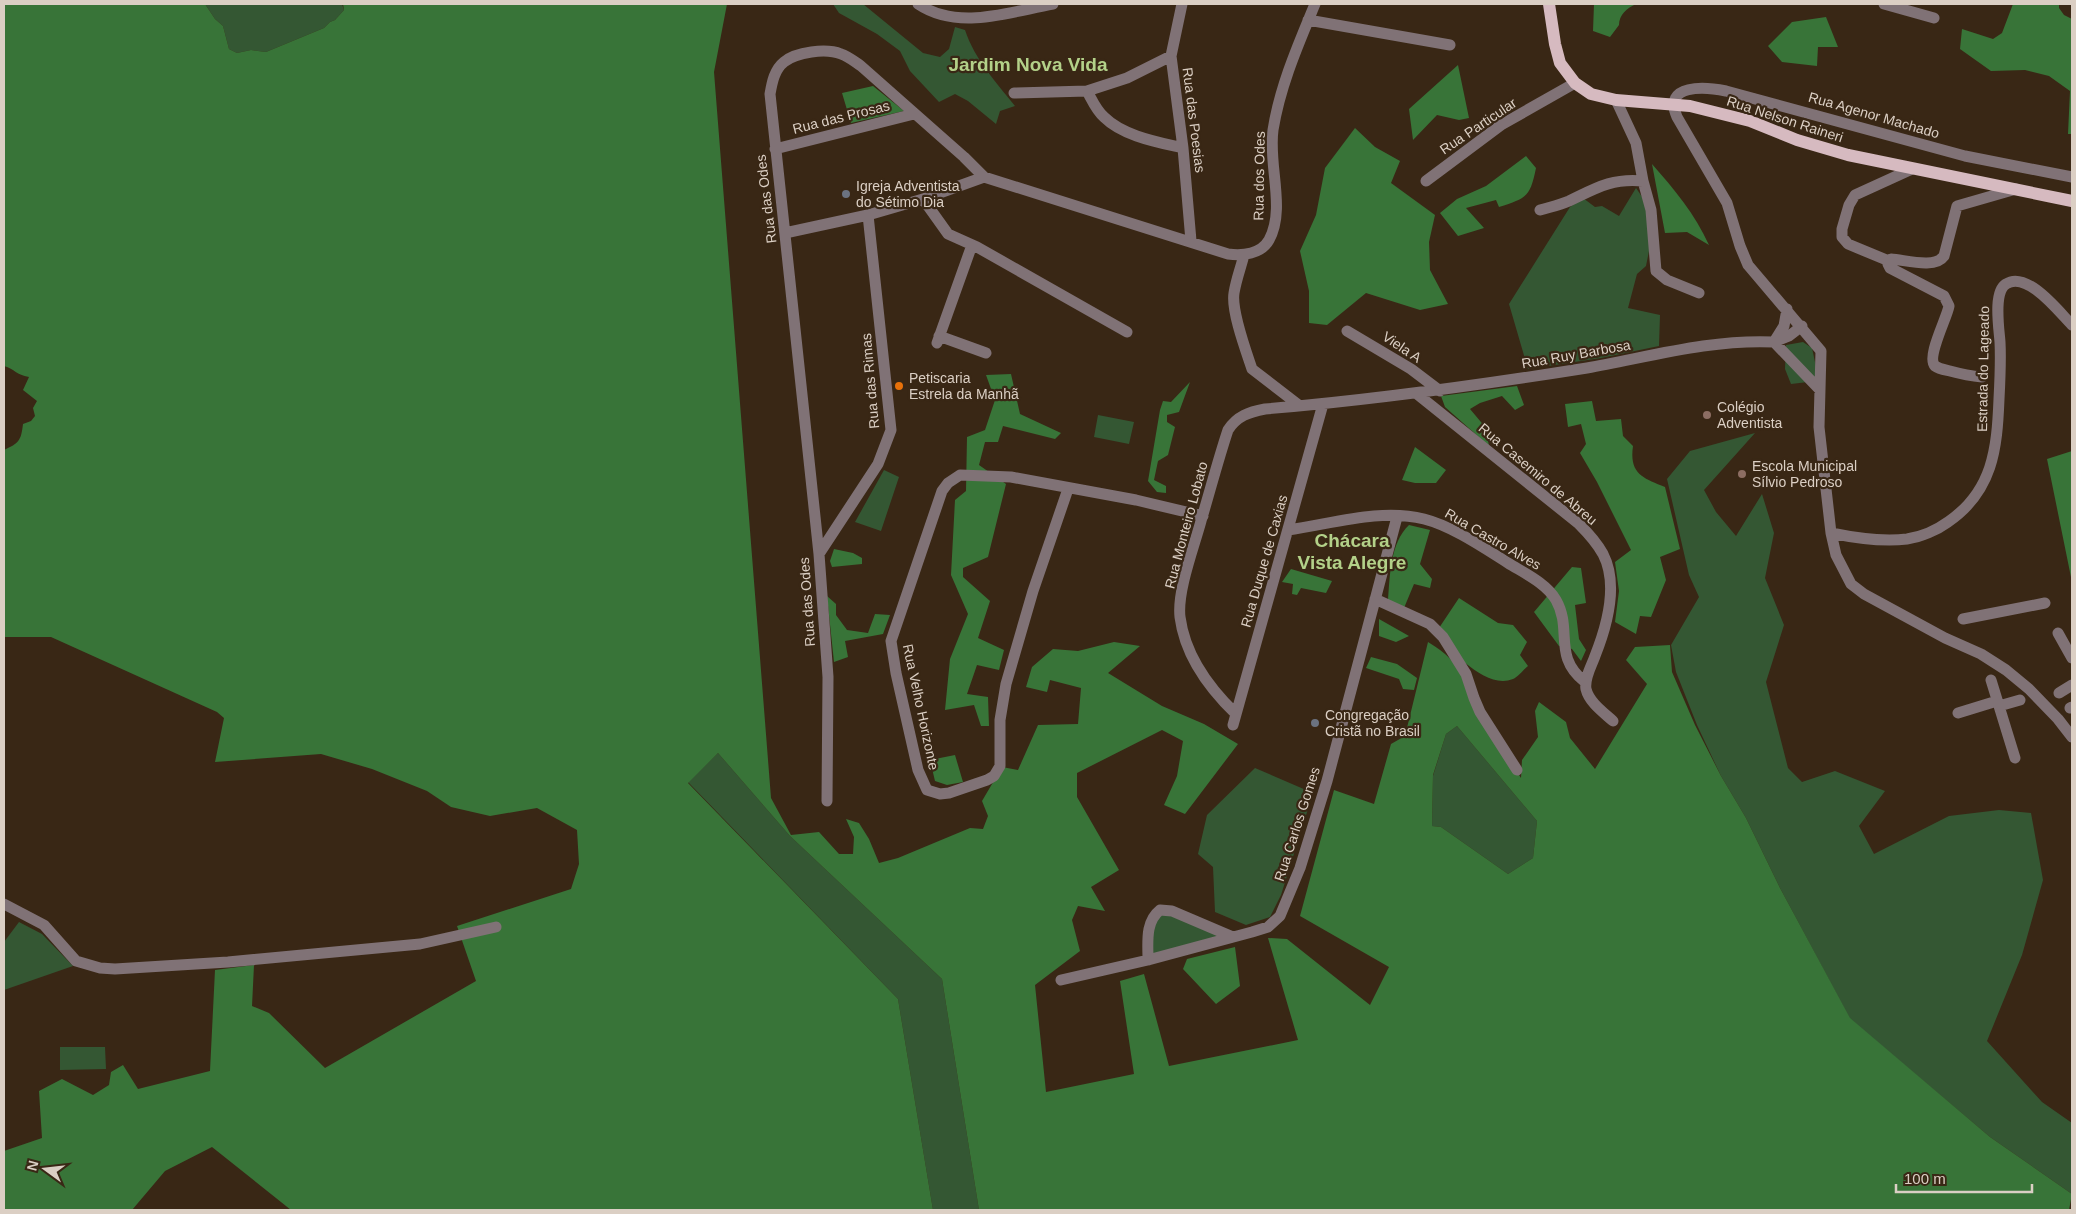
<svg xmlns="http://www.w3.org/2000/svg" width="2076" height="1214" font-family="Arial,sans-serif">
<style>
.green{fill:#345733}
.forest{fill:#387438;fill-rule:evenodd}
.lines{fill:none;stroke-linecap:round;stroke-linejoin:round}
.minor{stroke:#807276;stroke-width:11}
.major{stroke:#d6bac0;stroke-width:12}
.worship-dot{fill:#6b7280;stroke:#392715;stroke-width:2}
.food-dot{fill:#e8710a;stroke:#392715;stroke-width:2}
.education-dot{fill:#8d6e63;stroke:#392715;stroke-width:2}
.labels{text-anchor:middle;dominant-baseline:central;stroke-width:4.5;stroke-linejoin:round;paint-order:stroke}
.street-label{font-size:14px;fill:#dbcfc4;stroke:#392715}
.poi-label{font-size:14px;fill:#dbcfc4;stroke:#392715;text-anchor:start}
.district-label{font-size:19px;font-weight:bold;fill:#b3d189;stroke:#392715}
</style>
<rect width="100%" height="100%" fill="#392715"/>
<path class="green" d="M205,4h137l2,6 -9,10 -5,2 -6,6 -58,24 -15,-2 -14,3 -8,-4 -6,-23 -8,-7z
M833,4h30l60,49 17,4 9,-8 6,-22 10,3c10,30 31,52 50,76l-15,5 -4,13 -28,-23 -13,-7 -16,8 -29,-31 -10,-20 -23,-17 -38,-21z
M1636,188l9,13 5,45 -4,20 -9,8 -9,34 32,7 -1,31 -58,12 -73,11 -19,-65 61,-97 13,-9 12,9 7,-1 17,10z
M1803,342l9,6 6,28 -10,6 -17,2 -6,-15 1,-24z
M1098,415l36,7 -5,22 -35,-7z
M1755,433l-51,57 12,22 20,24 26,-42 12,39 -9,45 19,47 -18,57 22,86 14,14 33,-11 50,20 -26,35 15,28 75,-38 50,-6 32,3 12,67 -21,75 -35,86 55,61 30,21v71l-82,-57 -140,-118 -70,-131 -34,-70 -25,-42 -24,-51 -21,-53 -5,-27 28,-48 -10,-22 -22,-96 23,-28z
M884,470l15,7 -18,54 -26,-9z
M1457,726l80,95 -4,37 -25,16 -67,-47 -9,-1 1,-50 13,-42z
M718,753l72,83 152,143 37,231h-46l-35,-211 -210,-217z
M1255,768l58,25 -32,102 -11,22 -24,8 -31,-13 -2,-45 -15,-13 9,-39z
M1160,910l73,27 -85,23 1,-28z
M19,922l23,12 31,32 -69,24v-48z
M60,1047h45l1,22 -46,1z"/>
<path class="forest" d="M4,4h201l10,15 8,7 6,23 8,4 14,-3 15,2 58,-24 6,-6 5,-2 9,-10 -1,-6h384l-13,68 57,726 20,37 28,-3 20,22h14l1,-17 -8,-18 13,4 10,16 10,24 19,-5 72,-30 13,1 5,-13 -6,-15 20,-34 16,3 20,-45 40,-1 3,-36 -31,-8 -3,12 -21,-5 6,-20 21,-18 25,2 36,-9 26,4 -32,27 54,33 42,18 34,20 -53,70 -21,-9 13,-29 6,-35 -21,-11 -85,43v24l42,73 -28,17 14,24 -27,-5 -6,14 8,31 -45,34 11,107 88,-18 -14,-93 24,-7 25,92 129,-26 -30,-102 19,1 83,66 19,-38 -89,-51 34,-126 40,14 17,-60 14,-8 23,-94c38,23 34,39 53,74 11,21 27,41 40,62l1,-18 16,-23 -3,-26 4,-9 27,20 4,16 25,31 52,-85 -21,-24 9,-13 35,-2 2,27 23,53 26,51 25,42 34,70 70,130 140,119 82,57 -3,16h-1090l-37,-231 -152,-143 -72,-83 -30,30 210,216 35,211h-642l-79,-63 -47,24 -33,39h-128v-59l38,-13 -3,-47 23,-12 31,16 16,-10 2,-13 12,-7 15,24 72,-18 5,-101 39,-5 -2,41 17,7 56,55 151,-87 -19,-55 114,-37 8,-25 -2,-34 -40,-22 -47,8 -39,-9 -24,-16 -55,-22 -51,-15 -106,8 9,-44 -7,-6 -166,-75h-47v-187c15,-7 17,-9 19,-26l8,-3 4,-5 -2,-8 4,-7 -14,-11 6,-13c-13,-2 -14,-8 -25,-11zM1457,726l80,95 -4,37 -25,16 -67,-47 -9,-1 1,-51 13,-41z
M1594,4h42c-9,4 -17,11 -17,21l-9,12 -17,-6z
M2013,4h46v4l5,7 8,4v115h-4l2,-43 -21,-15 -24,-6 -34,1 -31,-22 2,-20 31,10 9,-6z
M1826,17l12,30h-20l-1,19 -35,-4 -14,-16 24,-24z
M1458,65l11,53 -10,2 -22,-5 -24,25 -4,-31z
M873,86l31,25 -53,12 -9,-30z
M1355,128l20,19 25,14 -9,22 44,32 -6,27 1,28 18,34 -28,6 -54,-17 -39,32 -18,-2v-32l-9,-40 16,-36 9,-47z
M1526,156l10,12c-6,29 -9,30 -37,39l-3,-7 -30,8 18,20 -26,8 -18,-23 17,-14 29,-13z
M1652,164c22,25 43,50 57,81l-22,-13 -22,1z
M1011,374l9,40 41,19 -6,6 -52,-13 -5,16h-13l-6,23 27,19 -18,73 -25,11v9l27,24 -12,37 26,12 -5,20 -22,-5 -10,29 21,3 1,29h-8l-7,-21 -29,5 5,-51 18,-45 -17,-39 4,-75 11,-9 1,-54 18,-7 10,-30 -9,-25z
M1190,382l-11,30 -12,3v7l8,5 -7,28 -10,6 -4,19 12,6v7l-9,-1 -9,-11 12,-71 3,-9 8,1z
M1517,386l7,19 -9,5 -13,-14 -22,7 -10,6 16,19 3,18 -44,-39 -4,-11z
M1592,401l4,20 25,-2 2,17 10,10c-4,28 10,32 32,41l15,62 -20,8 6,23 -15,37 -11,-1 -4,18 -21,-12 4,-31 -4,-29 16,-12 -34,-68 -17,-29 6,-9 -5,-20 -13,3 -3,-23z
M1415,447l31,23 -10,13h-21l-13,-3z
M2072,451v131l-25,-123z
M1409,525l21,5 -10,34 12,15 -2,9 -16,-4 -10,24 -16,-8c2,-24 2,-57 21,-75z
M834,549l19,4 9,5v6l-30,3 -2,-6z
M1572,567l9,1 5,35 -11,2 4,34 7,11 -5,11 -9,-12 -13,-3 -25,-34z
M1291,569l41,12 -6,12 -25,-5 -4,7 -5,-1 1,-10 -11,-2z
M827,596l9,8v11l11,15 21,3 7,-19 15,1 -7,19 -38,7 3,16 -14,5z
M1459,598l39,25 15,2 14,17 -7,13 8,11c-5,4 -10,11 -15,13 -28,11 -61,-29 -78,-45z
M1379,619l30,17 -13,6 -17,-6z
M1371,657l26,7 20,14 -3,12 -11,-1 -4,-10 -33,-11z
M955,755l8,27 -16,3 -12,-4 -5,-21z
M1235,947l5,39 -24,18 -33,-35 4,-10z"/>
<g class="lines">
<path class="minor" d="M918,4c40,27 91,8 135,0
M1182,4l-11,52 12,92 8,93
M1884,4l50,14
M1308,20l142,25
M1087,91c5,9 9,19 17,26 19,19 53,25 79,31
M1014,93l73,-2 40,-13 44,-22
M1616,100l20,43 7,38 8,29 5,61 11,9 32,13
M775,149l139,-35
M2072,177l-107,-21 -239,-65c-20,-4 -64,-8 -49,26l50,86 13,43 8,19 73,86 -2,76 12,106 5,22 15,29 13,10 81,44 36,16 25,16 23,19 29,30 14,18
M1426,181l75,-56 74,-42
M923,199l25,35 29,13 150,85
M1540,210c10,-3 20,-5 29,-9 27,-13 43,-23 74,-20
M785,233l83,-18 55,-16 61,-22
M1244,255c-3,12 -8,25 -10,38 -3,18 12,58 18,76l48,37
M1889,261l-41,-17 -6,-7v-8l7,-24 6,-10 57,-26
M1347,331l64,38 29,22
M939,336l47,17
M1774,342l10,-16 3,-17
M1774,342l15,-6 13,-10
M937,343l35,-98
M1982,377c-11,-1 -21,-3 -32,-6 -4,-1 -11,-2 -15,-5 -9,-9 12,-48 14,-60l-5,-10 -54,-28 -2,-4 3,-5c15,1 44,10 53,-3l13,-50 59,-17
M1417,394l162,130c9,9 18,19 24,30 16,31 4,72 -8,102 -3,9 -11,22 -9,33 3,13 17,23 27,32
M1068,489l-35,102 -27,93 -6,36v46l-6,10 -7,4 -38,13 -9,1 -13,-4 -9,-20 -22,-97 -5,-32 51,-150 6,-8 12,-8 51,2 125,23 67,16
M1288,530c44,-6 92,-22 136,-11 28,7 60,29 84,44 16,10 38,20 48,37 17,30 -4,56 29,82
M1831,533c24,5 51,9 76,6 14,-2 30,-9 41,-17 45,-31 49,-73 51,-123 1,-19 2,-38 1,-57 -1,-14 -7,-50 6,-58 21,-14 53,28 66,41
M819,554l59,-90 13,-34 -23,-215
M1375,599l55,25 13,13 23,37 8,24 6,14 37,58
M1963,619l82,-16
M2058,633l14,25
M1991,680l24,78
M2059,693l13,-8
M1999,706l21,-6
M2070,708l2,-1
M1958,713l39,-12
M1236,714c-27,-26 -51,-58 -56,-97 -3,-26 14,-70 21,-96 9,-30 17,-61 27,-91 9,-14 21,-18 37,-21 108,-9 215,-24 322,-41 62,-11 123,-29 187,-26l46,48
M1233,725l90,-321
M827,801l1,-124 -9,-123 -49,-460c2,-11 4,-24 14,-32 12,-10 42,-14 57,-8 7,2 14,8 20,12l103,91 20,20 244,77c15,2 33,0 41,-14 17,-31 -1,-75 4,-110 7,-44 25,-85 42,-126
M4,904l40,21 32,36 24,7 15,1 113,-7 192,-18 76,-17
M1148,960c0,-18 -3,-38 12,-50l12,1 61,26
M1061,980l87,-20 104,-28 16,-5 12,-11 20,-48 27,-87 70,-264"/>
<path class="major" d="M1549,4l6,40 5,19 15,20 16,11 25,6 74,6 60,15 47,19 51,15 224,46"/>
</g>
<g class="worship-dot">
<circle cx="846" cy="194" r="5"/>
<circle cx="1315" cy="723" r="5"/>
</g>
<circle class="food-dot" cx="899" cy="386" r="5"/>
<g class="education-dot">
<circle cx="1707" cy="415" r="5"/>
<circle cx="1742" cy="474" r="5"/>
</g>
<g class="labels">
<g class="street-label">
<text transform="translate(1874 115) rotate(16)">Rua Agenor Machado</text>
<text transform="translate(841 117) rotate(-14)">Rua das Prosas</text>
<text transform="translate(1785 119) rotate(18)">Rua Nelson Raineri</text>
<text transform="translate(1194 120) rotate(83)">Rua das Poesias</text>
<text transform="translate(1478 126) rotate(-34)">Rua Particular</text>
<text transform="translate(1259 176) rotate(-89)">Rua dos Odes</text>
<text transform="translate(766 199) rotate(-97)">Rua das Odes</text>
<text transform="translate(1402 347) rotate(34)">Viela A</text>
<text transform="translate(1576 354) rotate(-10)">Rua Ruy Barbosa</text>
<text transform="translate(1983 369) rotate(-89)">Estrada do Lageado</text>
<text transform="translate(870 381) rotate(-95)">Rua das Rimas</text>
<text transform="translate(1538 474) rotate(40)">Rua Casemiro de Abreu</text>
<text transform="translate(1186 525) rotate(-75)">Rua Monteiro Lobato</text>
<text transform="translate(1493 539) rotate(30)">Rua Castro Alves</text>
<text transform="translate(1264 561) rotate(-74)">Rua Duque de Caxias</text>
<text transform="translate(807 602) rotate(-94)">Rua das Odes</text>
<text transform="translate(921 707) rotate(78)">Rua Velho Horizonte</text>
<text transform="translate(1297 824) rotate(-72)">Rua Carlos Gomes</text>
</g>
<g class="poi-label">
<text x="856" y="186">Igreja Adventista<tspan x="856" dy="16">do Sétimo Dia</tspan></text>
<text x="909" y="378">Petiscaria<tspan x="909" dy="16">Estrela da Manhã</tspan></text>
<text x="1717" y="407">Colégio<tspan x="1717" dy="16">Adventista</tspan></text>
<text x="1752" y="466">Escola Municipal<tspan x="1752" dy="16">Sílvio Pedroso</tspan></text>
<text x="1325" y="715">Congregação<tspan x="1325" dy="16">Cristã no Brasil</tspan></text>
</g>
<g class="district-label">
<text x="1028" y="64">Jardim Nova Vida</text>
<text x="1352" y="540">Chácara<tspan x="1352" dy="22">Vista Alegre</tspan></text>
</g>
</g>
<rect width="2076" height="1214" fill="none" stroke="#dbcfc4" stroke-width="10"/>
<g transform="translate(45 1169) rotate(285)" stroke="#392715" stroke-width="4" paint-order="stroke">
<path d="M0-4L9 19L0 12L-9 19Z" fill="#dbcfc4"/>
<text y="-8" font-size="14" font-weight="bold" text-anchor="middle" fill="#dbcfc4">N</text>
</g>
<path d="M1896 1184v8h136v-8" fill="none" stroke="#dbcfc4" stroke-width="2.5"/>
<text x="1904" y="1184" font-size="15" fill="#dbcfc4" stroke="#392715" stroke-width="4" paint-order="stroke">100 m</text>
</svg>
